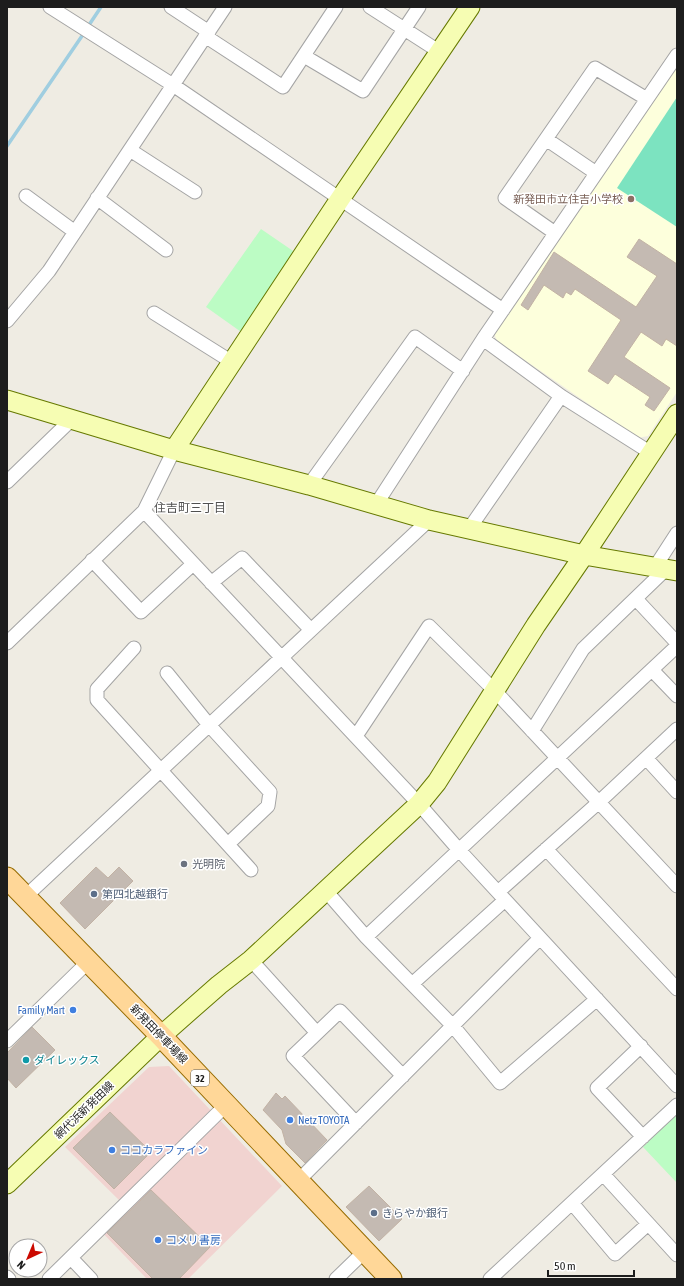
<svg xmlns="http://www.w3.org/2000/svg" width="684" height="1286" font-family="'Asap Condensed','Noto Sans JP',sans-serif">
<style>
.commercial{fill:#f1d3d0}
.education{fill:#fdffdc}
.park{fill:#bcfcc4}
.pitch{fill:#7ce3c0}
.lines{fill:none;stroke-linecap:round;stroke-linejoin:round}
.stream{stroke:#a0cee0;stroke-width:3.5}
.building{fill:#c4bab2;stroke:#c2b2a4}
.street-casing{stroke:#a4a4a4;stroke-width:15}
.secondary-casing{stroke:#667900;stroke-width:21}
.primary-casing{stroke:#976c00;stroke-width:23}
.street{stroke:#fff;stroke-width:13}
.secondary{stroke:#f6fdb3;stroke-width:19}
.primary{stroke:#ffd798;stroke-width:21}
.education-dot{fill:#8d6e63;stroke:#fff;stroke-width:1.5}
.worship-dot{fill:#6b7280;stroke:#fff;stroke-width:1.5}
.service-dot{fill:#5c6f8a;stroke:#fff;stroke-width:1.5}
.shop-dot{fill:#3f7fe0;stroke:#fff;stroke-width:1.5}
.culture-dot{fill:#0f9aa8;stroke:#fff;stroke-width:1.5}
.labels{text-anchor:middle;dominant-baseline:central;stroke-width:3;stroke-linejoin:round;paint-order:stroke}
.shield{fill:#fff;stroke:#616161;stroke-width:1}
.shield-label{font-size:10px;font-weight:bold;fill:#1d1d1d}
.education-label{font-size:11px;fill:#785e54;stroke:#fff;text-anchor:end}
.worship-label{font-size:11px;fill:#5b616d;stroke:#fff;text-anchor:start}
.service-label{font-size:11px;fill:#4e5e75;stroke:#fff;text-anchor:start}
.shop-label{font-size:11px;fill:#366cbe;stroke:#fff;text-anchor:start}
.street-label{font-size:11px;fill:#1d1d1d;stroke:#fff}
.culture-label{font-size:11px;fill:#0d838f;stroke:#fff;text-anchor:start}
.neighbourhood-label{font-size:12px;fill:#505050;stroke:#fff}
</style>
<rect width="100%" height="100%" fill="#efece3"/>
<path class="commercial" d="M169,1066l113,120 -94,93h-41l-51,-53 24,-25 -55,-54 84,-80z"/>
<path class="education" d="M677,64v328l-29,44 -10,2 -141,-97 -3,-8z"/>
<path class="park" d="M261,229l38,26 -55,79 -38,-27z
M677,1113v70l-34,-36z"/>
<path class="pitch" d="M677,97v130l-60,-39z"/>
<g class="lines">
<path class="stream" d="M87,28l14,-21
M7,146l77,-113"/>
</g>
<path class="building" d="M639,239l38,25v82l-11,-7 -4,7 -21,-14 -17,25 46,31 -16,23 -9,-6 5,-8 -35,-23 -7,10 -20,-13 33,-51 -46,-31 -4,6 -5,-3 -3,6 -19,-13 -16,25 -7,-5 33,-53 82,55 21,-31 -30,-19z
M96,867l12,11 11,-11 14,14 -48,48 -25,-26z
M32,1027l23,23 -39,38 -9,-10v-25z
M276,1093l6,6 3,-3 42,44 -22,23 -19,-19 -4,-14 -19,-20z
M110,1112l41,40 -37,37 -41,-41z
M369,1186l33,33 -23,22 -33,-34z
M151,1190l59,57 -31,32h-26l-46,-46z"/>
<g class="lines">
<g class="street-casing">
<path id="street" d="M50,7l123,78 330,225
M171,7l38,25
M370,7l70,45
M205,36l78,51 53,-80
M304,56l59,35 56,-84
M546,139l50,34
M130,150l65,42
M26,196l49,36
M97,198l69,52
M555,233l-50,-35 90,-130 52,31
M154,313l78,49
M7,321l42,-50 176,-264
M483,339l78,57 90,57
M7,482l64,-62
M309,485l106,-148 48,34
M377,503l106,-164 194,-284
M144,511l275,293 40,46 218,236
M469,529l92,-133
M92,560l49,52 52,-48
M655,567l22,-34
M211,583l31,-25 69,72
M636,599l41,44
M7,643l137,-132 30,-61
M134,648l-37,41v11l154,170
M652,670l25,26
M167,673l42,52 61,67 -2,14 -40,38
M532,731l51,-82 83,-80
M356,736l73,-110 65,64 183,196
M646,758l31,34
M546,849l131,140
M326,891l40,46 87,89 47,57 97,-84
M498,892l101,-90 78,-73
M25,897l404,-377
M366,937l311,-291
M251,960l66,73
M412,984l93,-84
M7,1041l81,-79
M641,1046l-44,42 46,49
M356,1123l-63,-67 47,-45 63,65
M603,1174l74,81
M299,1180l241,-242
M572,1203l43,51 33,-30
M71,1258l20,21
M7,1277l2,2
M49,1279l177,-174
M336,1279l29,-28
M490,1279l187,-174"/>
</g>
<g class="secondary-casing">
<path id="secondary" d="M7,400l167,50 135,35 120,35 155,35 93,16
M174,450l166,-251 130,-192
M7,1184l154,-148 58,-51 32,-25 168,-156 18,-22 99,-157 48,-70 93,-141"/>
</g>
<g class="primary-casing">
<path id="primary" d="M7,878l154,158 230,243"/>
</g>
<use href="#street" class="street"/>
<use href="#secondary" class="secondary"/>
<use href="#primary" class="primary"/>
</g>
<circle class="education-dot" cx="631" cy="199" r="4"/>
<circle class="worship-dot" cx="184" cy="864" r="4"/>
<g class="service-dot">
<circle cx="94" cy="894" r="4"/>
<circle cx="374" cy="1213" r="4"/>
</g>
<g class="shop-dot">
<circle cx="73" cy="1010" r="4"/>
<circle cx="290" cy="1120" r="4"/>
<circle cx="112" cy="1150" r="4"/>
<circle cx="158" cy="1240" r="4"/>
</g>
<circle class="culture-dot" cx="26" cy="1060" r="4"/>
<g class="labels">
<rect class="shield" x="191" y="1070" width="18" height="16" rx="3"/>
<g class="shield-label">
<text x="200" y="1078">32</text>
</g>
<g class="education-label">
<text x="623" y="199">新発田市立住吉小学校</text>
</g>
<g class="worship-label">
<text x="192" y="864">光明院</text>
</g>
<g class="service-label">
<text x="102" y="894">第四北越銀行</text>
<text x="382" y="1213">きらやか銀行</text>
</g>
<g class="shop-label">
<text x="65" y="1010" text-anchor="end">Family Mart</text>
<text x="298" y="1120">Netz TOYOTA</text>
<text x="120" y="1150">ココカラファイン</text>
<text x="166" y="1240">コメリ書房</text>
</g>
<g class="street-label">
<text transform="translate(159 1034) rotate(46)">新発田停車場線</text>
<text transform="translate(84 1110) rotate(-44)">網代浜新発田線</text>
</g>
<g class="culture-label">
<text x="34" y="1060">ダイレックス</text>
</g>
<g class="neighbourhood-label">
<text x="190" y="508">住吉町三丁目</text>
</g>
</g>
<rect width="684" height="1286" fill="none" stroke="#1d1d1d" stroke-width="16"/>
<g transform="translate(28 1258) rotate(224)"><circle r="19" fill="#ffffff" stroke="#a5a5a5"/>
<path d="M0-3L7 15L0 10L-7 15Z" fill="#cb0900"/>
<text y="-6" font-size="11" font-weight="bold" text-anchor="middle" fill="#1d1d1d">N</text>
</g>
<path d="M548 1270v6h86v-6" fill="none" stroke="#1d1d1d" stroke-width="2"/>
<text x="554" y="1270" font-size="12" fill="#1d1d1d" stroke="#ffffff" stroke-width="3" paint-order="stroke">50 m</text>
</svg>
